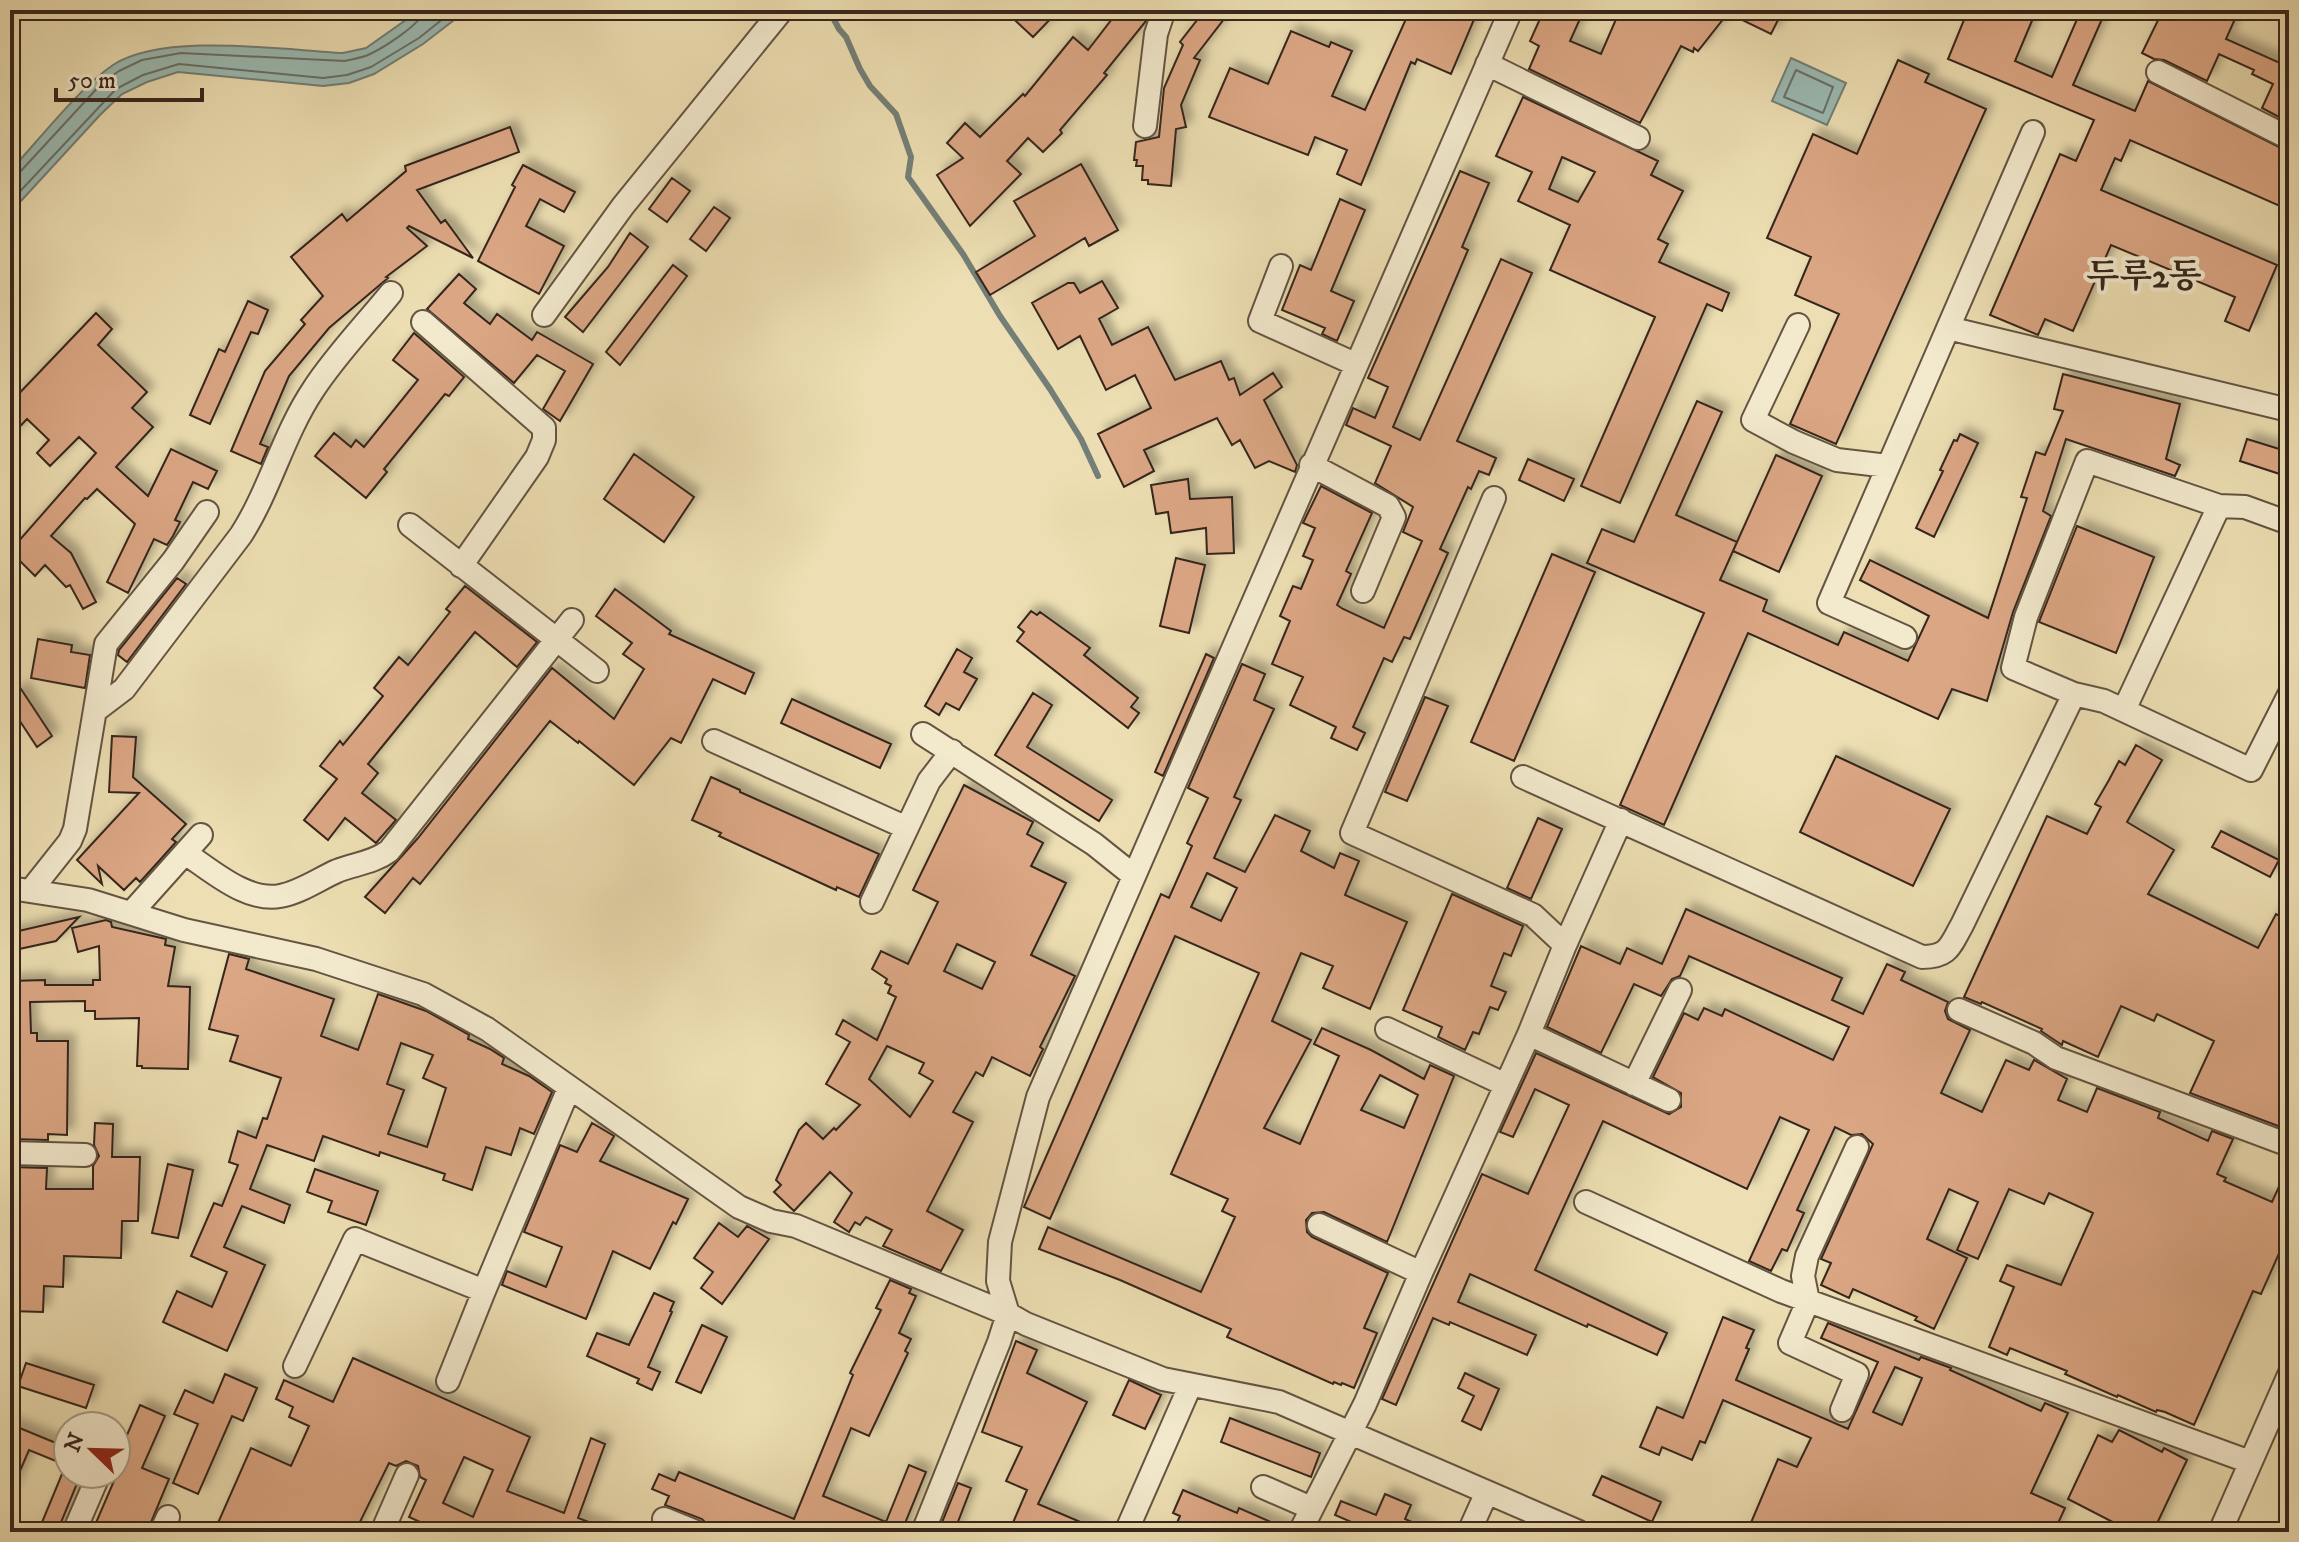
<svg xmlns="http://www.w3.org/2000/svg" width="2299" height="1542" font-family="'IM FELL DW Pica','Noto Serif KR',serif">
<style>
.water{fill:#9bbbb4;stroke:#737f77;stroke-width:2}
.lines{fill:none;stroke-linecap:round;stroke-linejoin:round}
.shore{stroke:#687068;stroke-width:2}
.stream{stroke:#737f77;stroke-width:6}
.building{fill:#dba684;stroke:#36261c;stroke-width:2;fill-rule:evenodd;filter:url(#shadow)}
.minor-casing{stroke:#645442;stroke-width:26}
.minor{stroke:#f3eace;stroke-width:22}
.labels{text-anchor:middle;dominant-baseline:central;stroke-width:8;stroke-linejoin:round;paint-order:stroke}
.quarter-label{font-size:34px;font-weight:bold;fill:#36261c;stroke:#f3eace}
</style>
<defs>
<filter id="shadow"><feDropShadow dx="7" dy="-7" stdDeviation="4" flood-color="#0004"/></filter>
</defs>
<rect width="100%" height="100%" fill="#eddfb3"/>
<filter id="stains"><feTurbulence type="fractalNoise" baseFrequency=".0025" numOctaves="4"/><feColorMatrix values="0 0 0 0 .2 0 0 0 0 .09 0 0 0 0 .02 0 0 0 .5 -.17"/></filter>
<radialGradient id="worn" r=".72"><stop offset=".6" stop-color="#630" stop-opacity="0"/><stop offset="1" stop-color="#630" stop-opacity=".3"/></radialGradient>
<path class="water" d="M420,10h47l-44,34 -49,30 -25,9 -26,3 -145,-14 -31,10 -25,12 -22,21 -90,98v-42c29,-31 69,-83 103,-106 51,-33 169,-15 230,-12l23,-5z
M1791,58l55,25 -19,42 -55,-24z"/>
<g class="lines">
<path class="shore" d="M1796,70l37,17 -10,26 -39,-16z
M10,175l9,-2 83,-90 17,-12 23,-11 39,-7 164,8c8,-2 17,-3 25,-7 13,-6 53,-31 54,-44
M10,202l106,-113 27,-14 36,-11 144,14 24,-3 24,-8 48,-29 35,-28"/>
<path class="stream" d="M829,10l10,19 7,8 14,32 10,17 26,28 15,43 -3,20 55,77 37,62 50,73 31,50 17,37"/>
</g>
<path class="building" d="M1004,10h55l-26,27z
M1119,10h30l-3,11 -42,52 3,2 -47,55 2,3 -19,19 -15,-14 -21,23 14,13 -51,52 -33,-51 26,-17 -16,-15 18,-20 15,14 43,-43 2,2 48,-59 15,13z
M1205,10h26l-37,48 6,2 -19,45 5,22 -10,2 -5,57 -23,-2v-4h-6l1,-14h-7l1,-6h-3l2,-18 23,-5 5,-49 19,-43 -3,-3z
M1410,10h68l-27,64 -34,-15 -2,5 -4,-2 -50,123 -24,-11 10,-24 -32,-13 -7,18 -99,-38 21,-49 38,16 23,-53 38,16 2,-5 21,9 -20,45 33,14z
M1544,10h40l-14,31 31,13 19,-44h163l-12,24 -43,-21 -30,38 -4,-3 -1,4 -12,-6 -41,77 -111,-54 10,-23 -9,-5z
M1968,10h52l14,6 -19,45 37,16 29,-67h25l-33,75 62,26 13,-30 141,71v58l-159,-70 -9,21 -6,-3 -14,32 176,75 -28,66 -24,-10 10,-24 -124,-52 -38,86 -28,-12 -7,16 -48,-20 70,-161 16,7 18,-41 -146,-61z
M2163,10h76l-13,29 56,25 7,-17v48l-10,22 -17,-9 11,-24 -21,-10 2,-4 -35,-16 -12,27 -43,-21 -10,-1 -12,-6z
M1898,60l31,14 -4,8 61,27 -150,335 -46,-20 49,-110 -44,-19 16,-38 -44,-19 46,-104 44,20z
M1523,97l135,64 -7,14 32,16 -25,48 10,5 -9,18 70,31 -7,18 -15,-7 -87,199 -39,-17 74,-169 -105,-47 20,-45 -52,-24 14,-29 -36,-16zM1562,157l33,15 -17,30 -29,-13z
M510,127l9,25 -102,38 24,33 4,-3 28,38 -64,-32 -2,2 20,18 -41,31 2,1 -59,50 -40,48 -29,68 8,3 -7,17 -30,-13 34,-80 40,-47 -4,-4 22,-24 -32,-39 51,-43 5,7 59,-50 -1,-5z
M1081,164l37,66 -29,16 -4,-8 -95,57 -14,-23 59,-36 -21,-35z
M523,165l52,27 -11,20 -24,-13 -14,27 38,20 -25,48 -61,-33 37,-74 -3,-2z
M1460,171l29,12 -27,64 6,3 -75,177 27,13 81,-181 31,14 -75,168 39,17 -7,17 -10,-4 -8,18 -3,-2 -28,62 8,4 -38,86 -6,-2 -12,25 -8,-4 -31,69 12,6 -8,17 -26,-12 5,-11 -46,-22 13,-28 -31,-13 18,-43 -10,-5 13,-30 8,3 12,-29 -10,-4 12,-28 -12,-5 18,-37 51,27 -26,58 5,3 -14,31 6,4 41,19 38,-87 -19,-9 10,-25 -38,-24 16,-37 -45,-21 7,-17 22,10 13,-31 -20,-9z
M672,178l18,13 -23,31 -18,-13z
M1340,199l25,11 -34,81 23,10 -17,40 -15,-7 3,-6 -43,-18 18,-45 11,5z
M714,207l16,11 -24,33 -16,-12z
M630,233l18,14 -65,85 -18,-15 43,-50z
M673,265l14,11 -67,89 -14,-13z
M459,274l17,15 -12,14 26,21 7,-10 35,26 5,-8 56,32 -33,57 -17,-12 22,-38 -28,-16 -23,28 -87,-74z
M1102,281l16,27 -19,11 13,26 36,-18 27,53 46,-19 8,19 5,-2 6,17 33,-22 9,14 -18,13 33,65 -2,7 -26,-11 -14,7 -15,-28 -8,5 -15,-27 -73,32 10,21 -30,16 -26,-53 53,-26 -16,-33 -29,15 -26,-54 -22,13 -26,-46 36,-20h6l6,10z
M248,301l20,9 -10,24 -7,-2 -41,92 -20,-9 29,-66 6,3z
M96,313l16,16 -14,16 49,47 -15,16 21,19 -37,40 32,29 23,-47 46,22 -9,18 -15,-7 -18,38 5,2 -7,14 -6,9 -13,-6 -26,54 -21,-11 28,-58 -38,-35 -10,10 -2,-1 -34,38 20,17 25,49 -13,7 -13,-24 -4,2 -21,-22 -10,11 -25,-25 86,-98 -17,-16 -29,29 -13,-13 12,-13 -22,-21 -17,18v-34z
M414,333l50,44 -15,19 -4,-2 -61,75 3,3 -21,26 -51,-42 19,-23 17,14 5,-7 8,7 54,-67 -25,-20z
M2063,374l117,30 -14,55 14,6 -5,11 -109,-37 -23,72 8,5 -38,96 -26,89 -35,-12 -14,30 -190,-86 -84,192 -44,-20 84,-192 -117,-50 15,-34 32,13 63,-141 25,11 -46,103 61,27 -17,38 47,20 -4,11 75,34 6,-13 64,29 21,-45 -69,-36 10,-20 118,58 39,-120 -6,-1 15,-45 9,3 18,-44 -9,-2z
M1960,434l18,9 -44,94 -18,-9 27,-57 -3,-1 14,-30 3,1z
M2247,439l42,13v25l-49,-16z
M634,454l60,43 -30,45 -60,-43z
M1776,455l46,21 -43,96 -46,-21z
M1528,459l46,20 -10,22 -45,-21z
M1188,479l2,20 42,-2 2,56 -27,1 -1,-26 -35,5 -3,-21 -12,2 -5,-29z
M2077,526l77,31 -38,96 -77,-31z
M1552,554l43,18 -81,189 -43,-19z
M1176,558l29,7 -16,68 -29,-7z
M177,578l9,6 -59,78 -9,-7 1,-5z
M465,586l72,56 -20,25 -42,-35 -107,132 10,9 -16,20 34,27 -20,23 -31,-25 -17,22 -24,-20 33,-41 -17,-13 20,-25 3,4 40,-49 -9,-8 25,-31 9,8 42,-53 -4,-3z
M615,589l56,42 -2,3 85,39 -9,21 -32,-15 -32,64 -10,-5 -37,47 -55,-44 -1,2 -28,-22 -130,163 -7,-6 -28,35 -20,-16 53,-59 134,-170 62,51 30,-50 -21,-15 9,-11 -36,-27z
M1031,611l6,4 3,-3 50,36 -6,7 54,43 -7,9 8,6 -11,15 -111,-87 7,-9 -6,-5z
M38,639l34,6 -1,7 19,3 -5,33 -54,-10z
M957,649l15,9 -8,14 13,7 -18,31 -13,-7 -7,12 -14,-9z
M1206,654l8,4 -51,118 -8,-4z
M1242,664l23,10 -11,26 20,9 -40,88 7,3 -27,58 31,14 30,-57 35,16 -9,20 33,17 6,-15 19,8 -14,34 62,27 -37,87 -47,-21 10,-22 -32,-13 -29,68 39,19 -47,88 36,16 39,-88 -25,-12 8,-16 49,22 53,29 6,-14 24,11 -67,166 -63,-30 -12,1 -6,7 1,12 5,5 76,36 -24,55 13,5 -23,55 -12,-5 -1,2 -7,-3 -1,2 -38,-17 -68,-30 4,-8 -111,-49 -81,-31 9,-22 153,65 34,-75 -13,-6 6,-12 -57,-25 88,-201 -84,-37 -125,283 -26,-12 137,-313 8,4 23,-52 -5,-3 21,-45 -20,-10zM1207,873l30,15 -16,33 -30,-14zM1380,1075l38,20 -14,33 -43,-18z
M21,689l31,47 -15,11 -27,-41v-9z
M1033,693l19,12 -25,42 85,53 -13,21 -104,-66z
M1425,697l23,9 -41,95 -22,-9z
M792,699l99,45 -11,24 -99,-45z
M112,736l24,1 -3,40 53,47 -14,15 4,3 -17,19 -19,21 -4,-4 -12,12 -26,-24 4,18 -25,-24 62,-67 -30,-1z
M2136,745l26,15 -35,62 47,28 -26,44 110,54 18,-34 13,7v209l-99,-37 24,-52 -57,-27 -3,7 -33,-15 -23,51 -35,-16 -1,4 -21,-14 1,-2 -60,-27 -1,2 -17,-7 83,-181 40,18 14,-27 -6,-3 14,-24 10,-19 6,4z
M1836,756l114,53 -37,77 -113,-54z
M711,777l29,13v2l139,62 -20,43 -22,-10 -1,3 -117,-54 2,-3 -29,-13z
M964,785l69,37 -6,12 16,9 -12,23 35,17 -35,72 44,21 -35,71 3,2 -13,27 -38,-19 -9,19 -7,-4 -23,40 20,10 -46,89 36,19 -22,41 -58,-25 9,-16 -26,-13 -6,8 -5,-3 -6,10 -15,-10 18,-29 -22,-21 -36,39 -20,-19 7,-7 -5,-5 23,-50 7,-7 17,16 11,-11 2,2 24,-25 -34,-21 24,-42 -14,-8 7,-14 34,20 19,-43 -8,-4 3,-7 -6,-3 2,-4 -15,-10 9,-18 27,13 30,-62 -25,-12zM957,944l38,18 -13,27 -38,-18zM887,1046l37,17 -5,10 14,8 -23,36 -41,-38z
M1538,818l24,11 -31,70 -24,-11z
M2221,831l58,29 -9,17 -58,-30z
M1452,894l71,32 -12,30 -7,-3 -13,33 15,6 -8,18 -8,-3 -11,27 -6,-2 -8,18 -27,-13 4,-10 -39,-17z
M1686,909l156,69 -10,22 31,14 24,-50 18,8 -4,8 47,22 -3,9 3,8 22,11 -29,63 41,19 24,-52 23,10 5,-10 33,19 -9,21 29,12 10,-24 63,24 -2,6 50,23 4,-10 21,8 -16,35 9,4 -2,3 48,21 17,-37v66l-28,63 -8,-3 -59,134 -29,-13 -8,-2 -1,2 -38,-17 -1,2 -52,-23 2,-3 -57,-23 -3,7 -18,-8 25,-60 -14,-6 7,-16 54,20 32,-72 -44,-20 -5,11 -35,-15 -31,70 -21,-9 21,-48 -29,-13 -22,50 40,19 -33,71 -19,-9 2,-3 -64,-28 -4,9 -28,-13 10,-22 -10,-4 52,-115 -11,-10 -11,1 -16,-8 -38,83 7,3 -17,38 -5,-2 -11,22 -22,-10 60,-131 -29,-13 -33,72 -144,-68 -68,149 132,63 -10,22 -69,-31 -1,3 -117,-53 -12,28 78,33 -9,20 -77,-33 -1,3 -16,-7 -37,87 -14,-6 100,-225 46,20 41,-89 -34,-16 -22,48 -13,-5 36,-79 133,61 12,-7v-14l-28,-16 31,-64 14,7 6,-12 18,8 3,-7 108,51 16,-33 -160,-71 -9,20 -8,3 -11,17 -27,-12 -33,69 -54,-26 34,-81 39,18 7,-16 35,16z
M79,917l-23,24 -46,10v-18z
M106,920l5,2 1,5 54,12 -1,6 10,2 -7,39 22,1 -2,82 -46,-1v-2h-5l2,-48 -44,1v-8h-10v-10l-55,1 1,31h6v8h31l-1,94 -19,-1v6l-38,-1 2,-125h-2v-33l35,-1v5h48v-5h7l-1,-34 -21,6 -6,-24z
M229,954l20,5 -3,10 88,30 -13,37 37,14 20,-56 48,17 43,24 -1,4 22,10 14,9 -2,6 27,12 23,16 -18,42 -14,-6 -9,27 -25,-8 -14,43 -29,-10 2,-6 -65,-22 -1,4 -56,-20 -9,25 -47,-16 -17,44 40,16 -6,18 -42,-17 -18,41 41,18 -38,86 -64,-29 14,-31 35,16 15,-35 -36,-16 23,-53 8,3 16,-41 -9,-3 9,-31 18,7 7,-20 4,1 14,-41 -51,-17 8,-25 -29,-7zM401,1043l32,12 -10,23 23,10 -19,59 -39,-13 16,-44 -17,-6z
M95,1123l18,1 -1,33h28l-2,64h-16l-1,37 -57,-2 -1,31 -19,-1 -1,26 -33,-1v-144l37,1 -1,21h47v-23l6,-10 -5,-11z
M592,1123l22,13 -14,25 88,38 -12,25 -3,-2 -23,47 -37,-18 -27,68 -84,-34 5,-14 39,16 16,-40 -38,-15 36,-87 17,7z
M168,1164l25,6 -15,68 -26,-5z
M315,1169l63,22 -12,34 -38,-13 4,-11 -25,-9z
M719,1223l19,14 9,-11 22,13 -47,65 -21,-16 12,-16 -19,-14z
M890,1280l21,9 -2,4 7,3 -17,37 12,6 -6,12 3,2 -39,83 -18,-8 -28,68 63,26 23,-57 17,7 -23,56 6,4h-166l-19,-8 -3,8h-11l-3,-8 -5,-5 -37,-14 4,-9 -17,-7 7,-15 16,7 4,-9 115,47 59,-144 -3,-2 31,-63 -5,-2z
M654,1293l20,9 -4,9 2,1 -24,55 12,5 -8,18 -15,-7 2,-4 -52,-23 10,-23 32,12z
M1723,1317l31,13 -8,18 3,1 -13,31 112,49 30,-67 -57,-24 7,-15 91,37 2,-3 30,11 -1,2 91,41 4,-8 23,10 -37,80 34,15 -11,24h-198l-18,-8 -4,8h-87l31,-73 19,8 14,-29 -88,-38 -18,43 -5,-2 -8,19 -30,-13 -3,8 -19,-8 17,-40 26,11zM1895,1367l27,11 -20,47 -29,-13z
M702,1325l25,12 -26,56 -25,-11z
M1016,1341l21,9 -10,23 60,29 -49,102 66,28h-95l18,-42 -21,-9 16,-34 -40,-15z
M353,1358l177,79 -23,54 57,22 27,-75 14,6 -27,74 32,12v2h-168l-33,-15 17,-37 -6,-3 -2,-11 -12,-5 -10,5 -7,-3 -34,69h-141l37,-84 40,18 18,-40 -20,-9 4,-10 -17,-8 8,-19 49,22zM464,1457l29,13 -20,47 -30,-14z
M26,1363l68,22 -8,23 -68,-22z
M1465,1373l34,16 -18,41 -19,-9 12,-25 -16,-8z
M225,1374l32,14 -14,33 -11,-5 -34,78 -25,-11 25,-59 -24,-10 11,-24 28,13z
M1129,1380l32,15 -16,34 -32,-14z
M140,1405l25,11 -23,52 27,11 -22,53h-55l34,-79 -6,-2z
M1230,1418l90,35 -9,24 -90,-35z
M10,1424l58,24v18l-39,-16 -19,44z
M2119,1430l43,22 2,-4 23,12 -34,72h-21l-64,-33 30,-64 14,7z
M62,1474h19l-24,58h-19z
M1602,1476l59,26 -9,20 -59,-27z
M958,1483l13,5 -17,44h-16z
M1183,1490l54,23 2,-5 48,21 -1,3h-113l7,-16 -7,-3z
M1385,1494l26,11 -6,14 29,13h-65l1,-2 -35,-15 6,-14 35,14z"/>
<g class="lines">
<g class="minor-casing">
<path id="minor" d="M1511,10l-473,1087 -38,145 -2,39 10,33 18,10 137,55 116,23 300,130
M1487,64l151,74
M2158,72l131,66
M1145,126l11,-92 8,-24
M1281,266l-21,55 95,43
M544,315l79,-109 159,-196
M423,322l121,106v12l-7,17 -76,109
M1798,325l-45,95 41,22 43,18 51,6
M1948,328l341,82
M1311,465l77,41 6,11 -31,74
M2289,523l-44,-16 -26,-1 -132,-45 -61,156 -13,51 61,26 30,7 147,69 38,-75
M410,525l187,146
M1905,637l-76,-34 204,-471
M2124,710l95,-204
M95,711l29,-22 117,-154c29,-45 42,-100 72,-145 22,-34 52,-65 78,-97
M923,734l171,110 40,32
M714,741l193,87
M1523,777l399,180c27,0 28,-11 40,-32l112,-231
M185,853c26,17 61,49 95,43 19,-3 39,-17 57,-25 17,-7 36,-8 52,-20l183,-231
M10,888l78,12 96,30 132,29 107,35 64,35 252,178 32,14 25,5 212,88 -9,28 -76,190
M32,889l38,-48 5,-12 31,-185 67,-83 34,-49
M872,902l57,-121 23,-30
M132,912l69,-77
M1565,945l56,-125
M1959,1010l75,33 22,15 233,87
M1387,1029l119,56
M1529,1034l140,66
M1634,1084l46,-94
M10,1153l75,2
M1586,1202l195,89 469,171
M1319,1225l102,48
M295,1366l60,-127 129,52 85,-203
M448,1381l36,-90
M1842,1410l15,-36 -67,-31 18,-42 -5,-25 4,-20 50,-109
M1263,1487l48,21
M664,1519l32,13
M74,1532l25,-58
M161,1532l7,-15
M382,1532l25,-57
M1126,1532l64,-146
M1300,1532l65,-128 56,-131 108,-239 36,-89 -32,-30 -181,-82 142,-335
M1469,1532l18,-40
M2220,1532l69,-157"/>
</g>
<use href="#minor" class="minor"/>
</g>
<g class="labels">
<g class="quarter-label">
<text x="2144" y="277">두루2동</text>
</g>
</g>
<rect width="2299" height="1542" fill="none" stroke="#eddfb3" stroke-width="40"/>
<rect x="12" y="12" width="2275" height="1518" fill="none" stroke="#36261c" stroke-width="4"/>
<rect x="20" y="20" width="2259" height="1502" fill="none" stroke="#36261c" stroke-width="2"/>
<g transform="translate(92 1450) rotate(293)"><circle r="38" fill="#f3eace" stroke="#a79c87" stroke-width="2"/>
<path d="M0-6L14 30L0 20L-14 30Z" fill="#8f2418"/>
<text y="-12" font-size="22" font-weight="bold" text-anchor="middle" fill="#36261c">N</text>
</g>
<path d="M56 88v12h146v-12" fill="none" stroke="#36261c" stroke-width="4"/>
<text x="68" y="88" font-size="24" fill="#36261c" stroke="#f3eace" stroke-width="6" paint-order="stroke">50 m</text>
<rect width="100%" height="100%" filter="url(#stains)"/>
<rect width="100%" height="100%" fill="url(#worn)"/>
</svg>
